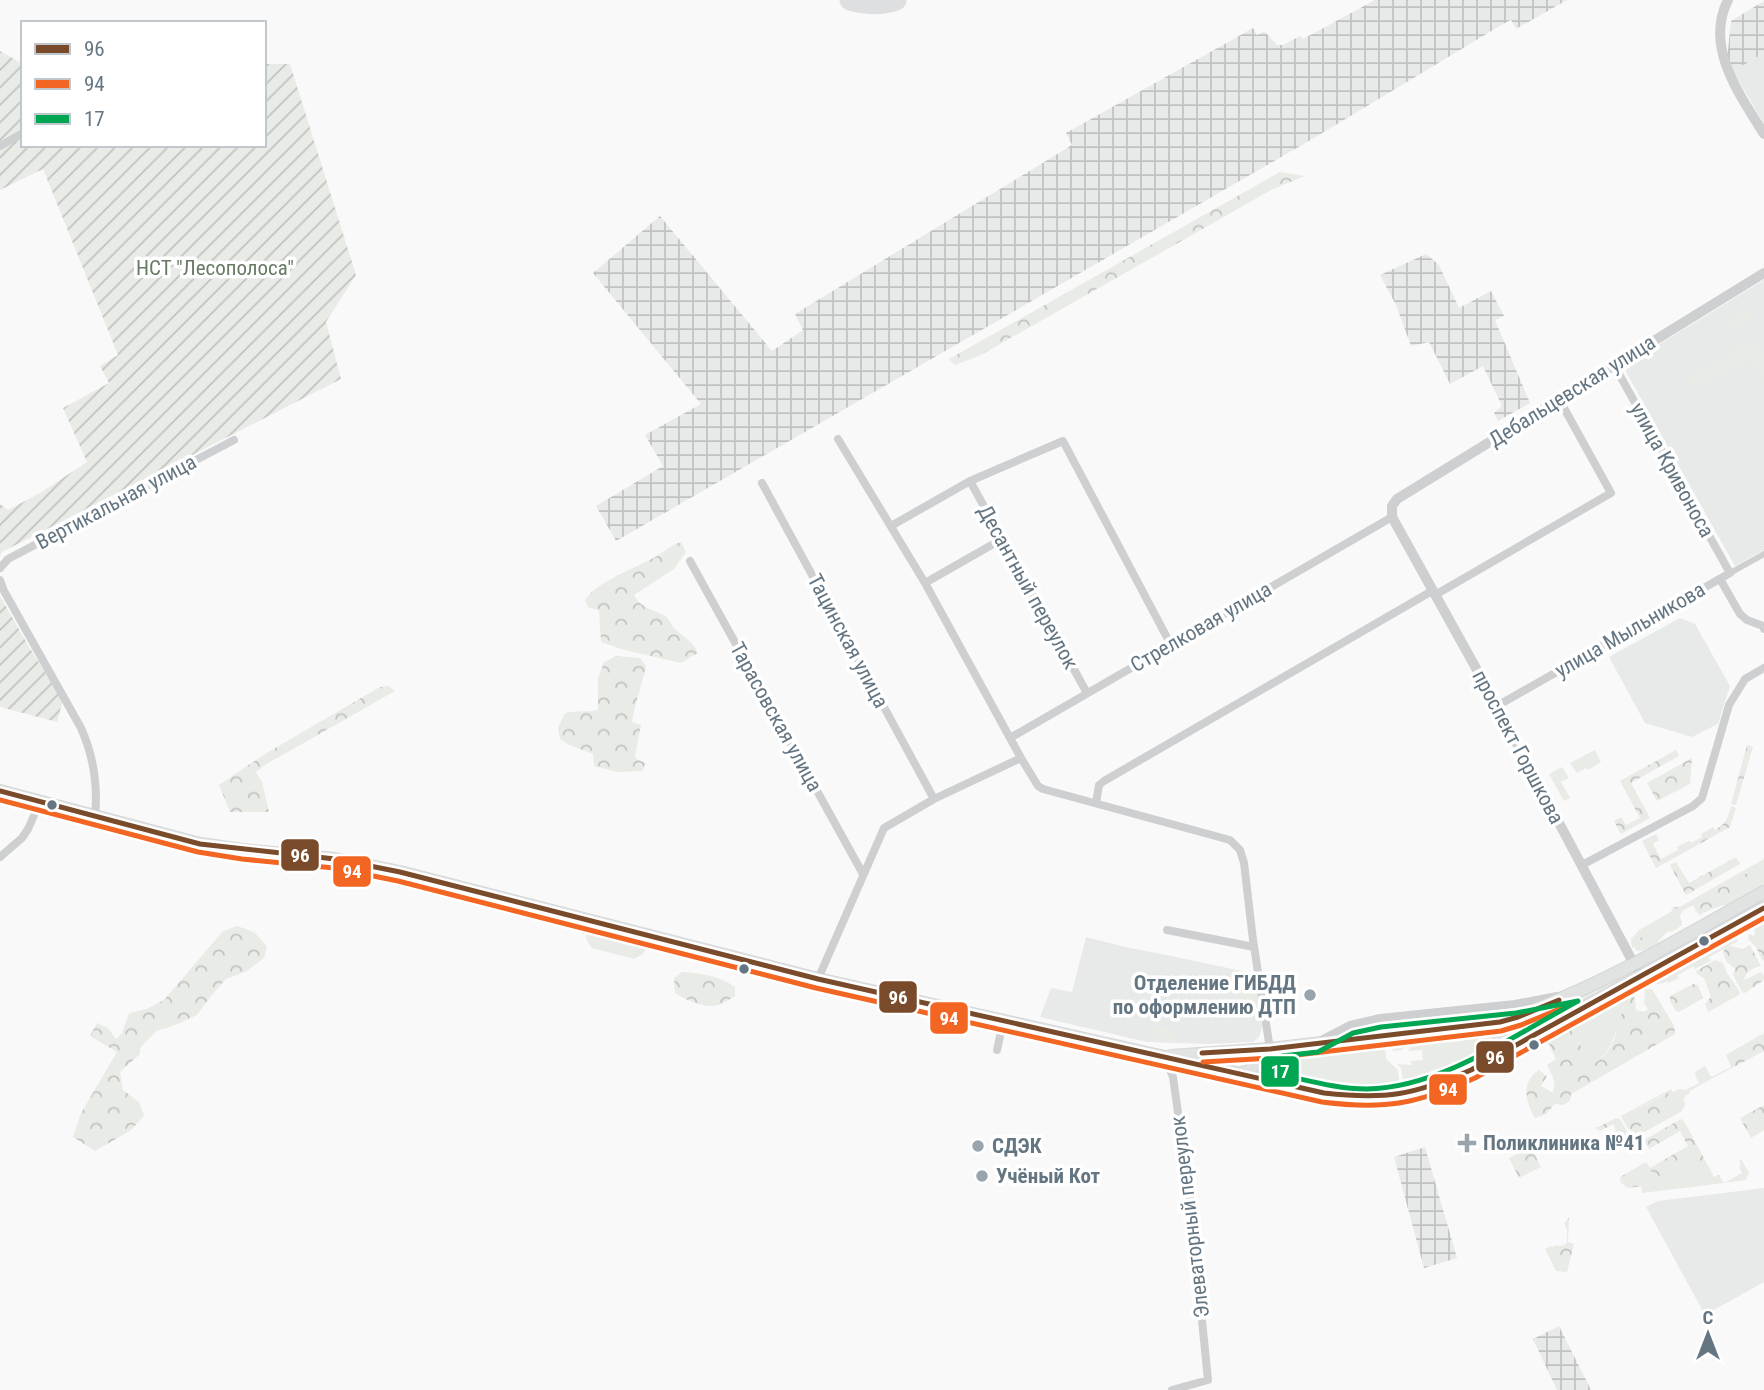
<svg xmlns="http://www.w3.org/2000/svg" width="1764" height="1390" font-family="'Roboto Condensed',sans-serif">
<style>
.built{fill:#e8e9e9}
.industrial{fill:url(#industrial-grid)}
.grass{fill:#e8ebe6}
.forest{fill:url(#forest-crowns);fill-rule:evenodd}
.garden{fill:url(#garden-furrows)}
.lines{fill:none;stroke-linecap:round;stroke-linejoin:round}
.taxiway{stroke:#dedfe0;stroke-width:21}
.primary-casing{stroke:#d5d6d7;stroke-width:14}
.pedestrian{stroke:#cecfd0;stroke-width:6}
.minor{stroke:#cecfd0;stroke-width:8}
.tertiary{stroke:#cecfd0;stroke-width:10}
.primary{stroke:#e1e2e2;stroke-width:12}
.bus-1-casing{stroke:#fff;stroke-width:10}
.bus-2-casing{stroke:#fff;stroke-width:10}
.bus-3-casing{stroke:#fff;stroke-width:10}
.bus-1{stroke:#7a4b2a;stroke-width:5}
.bus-2{stroke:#f26522;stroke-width:5}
.bus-3{stroke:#00a651;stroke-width:5}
.bus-dot{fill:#657683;stroke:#fff;stroke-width:2.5}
.poi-dot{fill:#99a4ac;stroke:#fff;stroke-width:2.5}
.labels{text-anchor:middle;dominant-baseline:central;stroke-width:7;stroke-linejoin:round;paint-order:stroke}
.park-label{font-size:21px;fill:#687a64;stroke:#fff}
.street-label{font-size:21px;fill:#657683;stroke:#fff}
.poi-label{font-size:21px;font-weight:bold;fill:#657683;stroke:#fff;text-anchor:start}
.line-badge{stroke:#fff;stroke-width:2.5}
.badge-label{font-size:19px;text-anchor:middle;font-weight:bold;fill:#fff}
</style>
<defs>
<pattern id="industrial-grid" width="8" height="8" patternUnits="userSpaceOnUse" patternTransform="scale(1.75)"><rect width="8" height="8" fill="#e8e9e9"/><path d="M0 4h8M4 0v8" fill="none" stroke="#c0c1c2"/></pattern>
<pattern id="forest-crowns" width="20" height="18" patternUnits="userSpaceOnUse" patternTransform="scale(1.75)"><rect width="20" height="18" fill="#e8ebe6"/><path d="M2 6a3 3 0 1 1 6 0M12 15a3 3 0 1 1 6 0" fill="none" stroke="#c0c3c0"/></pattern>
<pattern id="garden-furrows" width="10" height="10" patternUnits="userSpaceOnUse" patternTransform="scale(1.75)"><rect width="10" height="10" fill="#e8ebe6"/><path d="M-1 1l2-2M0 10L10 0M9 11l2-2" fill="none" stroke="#c0c3c0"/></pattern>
</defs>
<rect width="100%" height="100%" fill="#f9f9f9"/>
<path class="built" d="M1764,53v71l-31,-53z
M1764,280v270l-29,16 -109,-194 1,-4 5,-7z
M1680,618l15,6 35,62 -12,38 -26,13 -47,-14 -36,-66z
M1086,937l44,11 27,5 99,21 6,54 -3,9 -6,5 -45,2 -61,-2 -107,-25 11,-29 21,4z
M1764,1188v94l-59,33 -59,-108 12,-6z"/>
<path class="industrial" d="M1375,0h192l-51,29 -5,-9 -8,4 -189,114 -698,403 -20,-35 67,-40 -18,-31 56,-31 -108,-131 67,-57 112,135 31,-21 -8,-16 277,-169 -6,-12 187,-105 4,7 7,-4 13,14h6l17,-9 3,3z
M1764,1v52l-31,18 -6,-11 4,-39z
M1426,254l13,11 20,43 32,-17 13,25 -9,4 35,83 -32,18 -4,-8 8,-7 -19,-40 -33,18 -21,-42 -18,4 -15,-41 -16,-30z
M1425,1147l32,111 -33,10 -30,-111z
M1559,1326l32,64h-34l-24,-51z"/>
<path class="grass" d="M1748,308l7,12 -26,14 -6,-12z
M1755,338l9,14v30l-13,-23 -56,32 -8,-14z
M1595,750l6,12 -13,8 -2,-2 -9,5 -7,-10z
M1562,767l7,11 -8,4 9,16 -6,3 -15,-27z
M1764,859v27l-38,21 -2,-2 -12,4 -13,6 -6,-10 -15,8 4,9c-3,2 -7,4 -10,6 -11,8 -19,23 -34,23l-4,-4 -2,1 -1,-9 8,-9z
M1733,931l5,10 -74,42 -7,1 -6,-3 2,-5z
M586,934l60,15 -3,5 -9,5 -42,-11 -5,-7z
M1235,970l21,4 4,42 -24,2 5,-31 -10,-3z
M1630,972l3,1 1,2 -115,63 -9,-3 -1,-8 6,-4 64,-25z
M1619,1006h4l1,5c-10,19 -10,42 -31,53 -8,-8 -11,-20 -19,-28h3c11,-14 13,-19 31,-20l3,-5z
M1154,1026l14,1 6,7v8h-25l-2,-10z
M1489,1028l8,8 -4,15c-30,17 -56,27 -89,36l-3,-19 -4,-4 16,1 -3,-4 13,-1 -1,-10 -14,1 3,-5 -6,1 -3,3 -8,1 -6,-5 -1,-7z
M1385,1040l1,19 12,11 2,17c-49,6 -78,-1 -124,-13l-5,-16 3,-4z
M1699,1083l1,2 -10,6 -2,4h-2l-3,6 3,2 -4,8 -48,27 -4,-8h3l34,-37 -45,25 -1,-2 50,-27 2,3 6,-3 6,1z
M1688,1163l8,5 10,9 -6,9 -58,7 -1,-7 4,2 2,-17 2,-1 7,4 3,3 16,-11z"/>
<path class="forest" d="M1280,172l25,4 -32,13 -294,167 -24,9 -6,-6z
M681,542l5,10 -12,17 -40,26c6,13 19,14 31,21 5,3 6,9 10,13 10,10 17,11 23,24l-17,10 -60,-14 -20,-7 -2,-32 -10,-2 -4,-8c14,-20 51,-32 72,-44 8,-5 14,-11 24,-14z
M616,656l24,2 6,8c-4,19 -11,37 -14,56l9,3 -6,31 1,3 10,4 -4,8 -24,1 -24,-6 -1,-12 -24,-9 -9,-6 -2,-11 7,-15c12,-3 21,0 33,-3v-31l6,-17z
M389,686l6,5 -130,74 -9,7 6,10 7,30h-39l-11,-27 46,-31 115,-67z
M1747,745l6,2 -17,58 -5,-1z
M1676,750l3,6 -48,27 19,35 -29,16 -7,-13 7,-4 5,8 14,-7 -20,-37z
M1692,758l-2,26 -33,17 -10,-18z
M1731,806l5,2 -6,19 -74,41 -14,-27 14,-7 3,6 -6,4 8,15 17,-9 -1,-3 12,-6 2,2 11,-6 -1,-3 12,-7 2,3c11,-6 13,-12 16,-24z
M1736,857l4,7 -54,31 -16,-30 6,-3 13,21z
M1759,872l3,1 1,5 -30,18 -6,7 -16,4 -5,5 -11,-1 1,-7 17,-15 15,-3 17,-12z
M1673,907h7l3,3 -3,6 2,9 -10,7 -9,-2 -6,14 -14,3 -4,4 -4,-2 4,-10 30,-22z
M1753,918h6l3,7h2v36l-3,-3 -5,-11 -8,-8 1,-5 5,2 1,-4 -4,-7z
M237,926l17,6 13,14 -3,12 -17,13 -21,8 -15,17 -14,19 -19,9 -22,7 -16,17v6l-20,18 3,18 16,12 5,14 -14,15 -35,20 -22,-14 8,-24 36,-61 -27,-16 7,-13 11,5 8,11 6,-6 7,-20 18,-4 17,-9 59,-69z
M1750,945l11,21c-9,3 -14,4 -17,14l17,-8 3,3v5l-19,13 -3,-1 -9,-17 2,-6 -9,-8 -3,-9 3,-5 4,-1 13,3z
M1694,951l6,8 7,-1 5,2 -17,9 -2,-3 -6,-1 -11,8 3,5 -11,5 -4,-9 -9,3 -4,-2 25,-12 2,2 6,-4z
M1715,960l8,3 4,10 13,19 -1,3 -31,17 -3,-8 6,-7 -7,-19 -7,-4 -1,-3z
M682,972c19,1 38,4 53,15v9c-5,3 -11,7 -16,9 -13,4 -33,-5 -44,-12l-1,-15z
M1693,984l5,1 5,13 -24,14 -3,-1 -6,-10v-5z
M1645,989h7l22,37 1,8 -104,60 -1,7 -7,4 -8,-1 -9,10 -11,4c-9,-16 -15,-36 4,-48l8,6 -6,10 12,7 2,-12 -8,-16 9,-6 -9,-19 84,-49 3,4 2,15 8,2 4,-3 -4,-6zM1619,1006h4l1,5c-6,6 -6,13 -8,21 -2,13 -11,26 -23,32l-18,-27 14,-7 3,-6 -2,-5 6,-2 3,4h8l4,-10z
M1764,1033v18l-64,34 -5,-10 1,-4 9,-5 6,11 20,-10 -5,-12z
M1668,1093l7,14 -42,23 -5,-1 -6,-11z
M1764,1105v25l-13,8 -11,-20z
M1616,1118l4,1 12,21 -13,7 -3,-8 -6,-5 6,-4 -3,-6 -13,7 -4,-3z
M1681,1119l3,2 30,56 5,-2 4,7h3l16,-9 -3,-6 2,-2 -2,-5 2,-1 8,14 -3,7 -46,6 5,-9 -9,-9 -5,-1 -3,-4 -3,3 -9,1 1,6 -4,4 -5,-4 -9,4 -3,-3 -7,-4 -2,1 -1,3 4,5 -5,9 -4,-2 -13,2 -7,-5 -1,-6 26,-15 4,6 38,-22 -8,-15 -31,18 -5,-9z
M1531,1147l10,20 -22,11 -10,-20z
M1569,1218l-1,24 6,2 -7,28 -11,-1 -11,-22 6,-3 3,1 1,-2 7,1 5,-3v-13l-3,-7z"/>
<path class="garden" d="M0,51l23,13v81h241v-81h26l66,211 -30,47 15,57 -339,173 -2,4v-52l8,6 32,-17 47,-31 -24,-54 46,-25 -9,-17 18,-11 -75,-186 -43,21z
M0,596l29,51 34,53 -6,22 -57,-15z"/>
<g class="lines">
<path class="taxiway" d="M850,0c15,4 31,6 46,0"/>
<g class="primary-casing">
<path id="primary" d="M0,791l200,53 43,6 92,9 65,13 418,107 506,114c17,2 36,5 54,4 33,-1 64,-14 93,-27l293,-162
M1484,1025c20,6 21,16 10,33
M1171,1056l99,-7 230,-27c21,-6 40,-14 60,-23 71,-30 137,-70 204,-107
M1238,1074l11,-3 6,-7 -3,-6 -11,-7
M1277,1083c-11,-14 -13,-22 1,-35"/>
</g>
<path class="pedestrian" d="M1730,573l34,-19"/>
<path class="minor" d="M0,146l23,-13
M838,439l87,144 96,175 17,28 5,3 187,51 10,10 4,13 9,77 17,109
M970,481l117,212
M762,483l172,316
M891,526l79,-45 93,-40 108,204
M690,561l173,313
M0,568l8,-9 226,-119
M1720,579l20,35 7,6 16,6 1,3
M0,580l4,11 77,137c13,29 17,58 14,89
M925,583l77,-44
M1435,595l176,-102 -52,-94
M1497,706l233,-133 -116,-208
M1010,738l382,-221
M1096,803l3,-18 5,-4 328,-190
M0,857l22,-19 6,-9 12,-27
M1582,865l111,-59 9,-8 27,-93 16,-26 19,-11
M1167,930l87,17
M818,979l66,-151 50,-29 87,-41
M1321,1040l29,-15 30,-7 135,-14 42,-8
M997,1050l6,-28
M1165,1057l8,20 16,114 19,189 -36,10"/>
<path class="tertiary" d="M1728,0c-24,47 12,95 36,134
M1636,968l-139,-262 -105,-189v-11l5,-7 367,-226"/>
<use href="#primary" class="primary"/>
<g class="bus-1-casing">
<path id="bus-1" d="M0,791l200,53 135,15 65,13 418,107 506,114c62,7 90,2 147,-23l293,-162
M1202,1053l68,-4 230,-27 18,-5 41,-17"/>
</g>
<g class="bus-2-casing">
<path id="bus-2" d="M0,800l198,52 44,7 92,9 64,13 418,107 506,114c63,8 95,2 153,-24l289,-160
M1203,1062l68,-4 230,-27 20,-6 41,-17"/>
</g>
<g class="bus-3-casing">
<path id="bus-3" d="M1578,1001c-63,34 -138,87 -211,88 -29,0 -57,-8 -85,-14l-5,-8 1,-7 4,-4 36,-4 35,-19 28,-6 135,-14z"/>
</g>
<use href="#bus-1" class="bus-1"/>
<use href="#bus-2" class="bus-2"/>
<use href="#bus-3" class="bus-3"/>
</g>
<g class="bus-dot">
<circle cx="52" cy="805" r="6"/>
<circle cx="1704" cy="941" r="6"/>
<circle cx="744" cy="969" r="6"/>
<circle cx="1534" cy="1045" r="6"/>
</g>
<g class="poi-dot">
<circle cx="1310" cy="995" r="7"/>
<path d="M1463.5 1132.5h7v7h7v7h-7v7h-7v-7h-7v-7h7z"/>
<circle cx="978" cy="1146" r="7"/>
<circle cx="982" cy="1176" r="7"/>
</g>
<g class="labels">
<g class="park-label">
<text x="215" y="268">НСТ "Лесополоса"</text>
</g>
<g class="street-label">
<text transform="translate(1572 391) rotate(-32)">Дебальцевская улица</text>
<text transform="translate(1672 470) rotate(61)">улица Кривоноса</text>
<text transform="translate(116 502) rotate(-28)">Вертикальная улица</text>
<text transform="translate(1028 587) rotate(61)">Десантный переулок</text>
<text transform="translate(1201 627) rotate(-30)">Стрелковая улица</text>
<text transform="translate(1630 630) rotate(-30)">улица Мыльникова</text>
<text transform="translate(848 641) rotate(62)">Тацинская улица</text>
<text transform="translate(776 717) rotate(61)">Тарасовская улица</text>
<text transform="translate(1518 747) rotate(62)">проспект Горшкова</text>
<text transform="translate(1190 1217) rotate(-97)">Элеваторный переулок</text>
</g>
<g class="poi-label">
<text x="1296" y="983" text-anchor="end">Отделение ГИБДД<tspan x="1296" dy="24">по оформлению ДТП</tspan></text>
<text x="1483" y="1143">Поликлиника №41</text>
<text x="992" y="1146">СДЭК</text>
<text x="996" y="1176">Учёный Кот</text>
</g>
</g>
<g class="line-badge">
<rect x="280" y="838" width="40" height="34" rx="7" fill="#7a4b2a"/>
<rect x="332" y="855" width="40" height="33" rx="7" fill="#f26522"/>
<rect x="878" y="980" width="40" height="34" rx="7" fill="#7a4b2a"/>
<rect x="929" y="1001" width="40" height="34" rx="7" fill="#f26522"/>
<rect x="1475" y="1040" width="40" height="34" rx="7" fill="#7a4b2a"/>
<rect x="1260" y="1055" width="40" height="33" rx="7" fill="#00a651"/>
<rect x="1428" y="1073" width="40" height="33" rx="7" fill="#f26522"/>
</g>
<g class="badge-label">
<text x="300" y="862">96</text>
<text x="352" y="878">94</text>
<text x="898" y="1004">96</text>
<text x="949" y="1025">94</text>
<text x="1495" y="1064">96</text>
<text x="1280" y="1078">17</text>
<text x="1448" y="1096">94</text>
</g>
<rect x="21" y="21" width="245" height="126" fill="#ffffff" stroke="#c1c8cd" stroke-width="2"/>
<rect x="35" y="44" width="35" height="10" fill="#7a4b2a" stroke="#c1c8cd" stroke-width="2"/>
<text x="84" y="56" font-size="21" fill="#657683">96</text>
<rect x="35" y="79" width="35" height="10" fill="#f26522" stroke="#c1c8cd" stroke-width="2"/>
<text x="84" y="91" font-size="21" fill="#657683">94</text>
<rect x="35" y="114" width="35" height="10" fill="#00a651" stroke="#c1c8cd" stroke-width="2"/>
<text x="84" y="126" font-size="21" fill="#657683">17</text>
<g transform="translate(1708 1334)" stroke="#ffffff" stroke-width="5" paint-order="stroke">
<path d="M0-5L12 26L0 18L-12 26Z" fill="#657683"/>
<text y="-10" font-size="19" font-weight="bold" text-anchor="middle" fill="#657683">С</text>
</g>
</svg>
